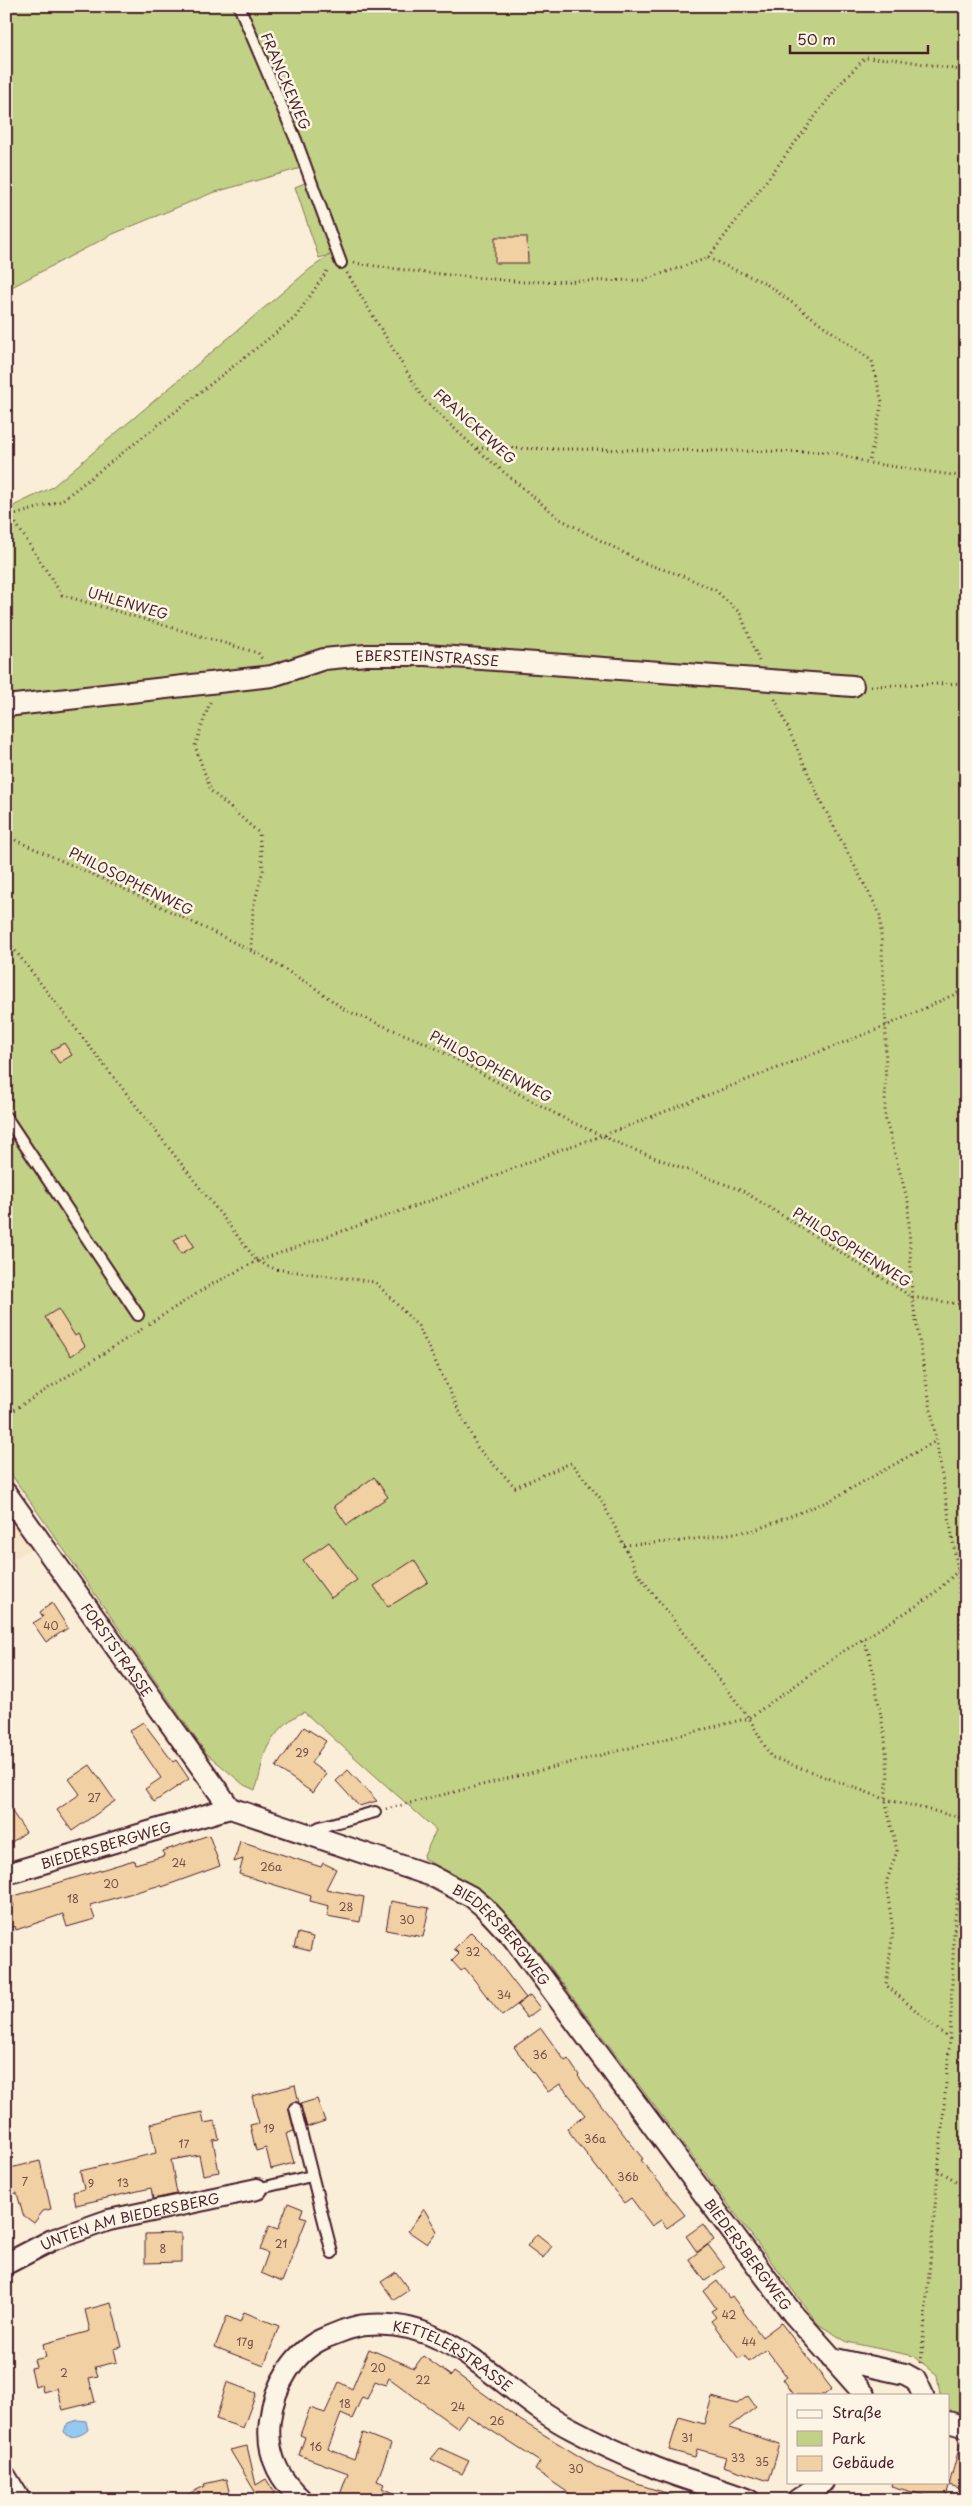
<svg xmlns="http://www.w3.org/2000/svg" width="972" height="2506" font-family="'Playpen Sans',sans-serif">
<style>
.built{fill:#f7e5c8}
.green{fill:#c1d185;stroke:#867858}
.water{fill:#94c9f2;stroke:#7685a2}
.building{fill:#f1d0a3;stroke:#4a1f2b}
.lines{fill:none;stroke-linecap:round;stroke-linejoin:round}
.service-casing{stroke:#4a1f2b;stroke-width:14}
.minor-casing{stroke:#4a1f2b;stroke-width:24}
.path{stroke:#4a1f2b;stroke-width:3;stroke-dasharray:1 4;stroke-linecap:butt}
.service{stroke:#fcf5e5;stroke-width:10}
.minor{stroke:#fcf5e5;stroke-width:20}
.labels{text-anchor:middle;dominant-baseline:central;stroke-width:5;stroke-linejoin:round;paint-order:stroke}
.number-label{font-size:11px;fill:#744b49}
.street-label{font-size:14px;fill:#4a1f2b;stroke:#fcf5e5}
</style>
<rect width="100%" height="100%" fill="#faeed8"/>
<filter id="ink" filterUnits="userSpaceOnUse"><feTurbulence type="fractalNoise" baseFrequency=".02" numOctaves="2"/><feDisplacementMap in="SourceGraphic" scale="10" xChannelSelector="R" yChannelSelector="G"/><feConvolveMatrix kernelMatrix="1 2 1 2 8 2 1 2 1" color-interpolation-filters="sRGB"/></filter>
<g filter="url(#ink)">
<path class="built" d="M6,1508l27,40 -27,15z"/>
<path class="green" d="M6,6h960v2409l-13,-3 -5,-5v-12h-8l-3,-20 -23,-19 -67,-14 -29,-18 -294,-392 -43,-41 -58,-33 13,-28 -132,-118c-15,6 -29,21 -37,36 -6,12 -6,29 -12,42l-11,-5 -38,-32 -200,-286v-950l9,-12 36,-17 259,-219 20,-14 -11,3 -24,-71 12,-5 -6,-14 -89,25 -99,41 -107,56z"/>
<path class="water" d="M78,2420l8,1 2,9c-6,5 -15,9 -22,5l-2,-4 4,-8z"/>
<path class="building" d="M495,237h32l1,26h-33z
M64,1043l8,12 -13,8 -8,-12z
M186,1233l8,13 -13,8 -7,-14z
M58,1309l17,27 3,-2 7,12 -14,10 -26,-39z
M374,1477l14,20 -41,28 -13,-19z
M329,1542l28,38 -26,18 -28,-38z
M414,1560l14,22 -40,25 -14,-21z
M52,1603l16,25 -22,14 -13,-19 10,-6 -3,-5z
M143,1722l30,40 3,-2 13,19 -35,23 -9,-13 16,-11 -32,-47z
M304,1727l22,14 -15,22 15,11 -13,19 -37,-26z
M90,1765l25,36 -43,30 -15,-21 23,-16 -11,-15z
M348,1770l29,31 -18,5 -23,-25z
M6,1803l20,29 -20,14z
M209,1835l11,31 -58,21 -1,-2 -71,20 5,14 -28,8 -4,-13 -47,16 -1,-4 -9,3v-21l8,-2 -3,-9 123,-37 1,4 29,-8 -1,-5z
M240,1841l81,26 2,-4 13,6 -10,20 38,8 -4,25 -33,-6 2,-10 -19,-5 1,-5 -72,-22 4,-15 -9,3z
M391,1901l38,7 -6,29 -37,-7z
M471,1932l18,18 37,48 -24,18 -37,-48 -4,3 -9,-10 7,-7 -5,-5z
M298,1933l15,4 -3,14 -16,-4z
M530,1995l10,13 -13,10 -10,-13z
M541,2028l24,33 3,-2 11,16 -1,1 65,83 -2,1 44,55 -18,13 -6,-8 -9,6 -21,-28 -7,5 -57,-74 18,-14 -25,-31 -12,8 -34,-45z
M295,2085l4,18 -6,-1 -5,5 6,24 -8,3 8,29 -23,6 -5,-21 -10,3 -6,-26 9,-2 -7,-27z
M317,2099l8,22 -18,6 -7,-23z
M202,2112l2,11 11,-2 4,18 -6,1 6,32 -16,3 -4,-20 -28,5 6,34 -24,5 -2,-11 -75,17 -3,-13 11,-3 -4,-18 76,-18 -6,-29z
M40,2161l11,48 -8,2 -9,12 -11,-8 -6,-22 -11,2v-26z
M288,2203l15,6 -3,7 7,2 -25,64 -21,-9 7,-20 -8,-3 9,-24 9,3z
M424,2209l13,22 -10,13 -19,-13z
M703,2224l11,16 -17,12 -11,-16z
M181,2233v29l-36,1v-29z
M537,2234l15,12 -9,12 -16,-12z
M708,2245l17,22 -20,14 -16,-22z
M396,2272l13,18 -15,10 -13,-18z
M717,2281l12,17 3,-2 30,41 19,-14 51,66 -8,6h-30l-11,-16 4,-2 -21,-28 -17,13 -5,-7 -5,4 -28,-38 5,-4 -5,-6 5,-3 -12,-17z
M111,2303l11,44 -8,2 3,13 -22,5 3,9 -9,2 6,24 -32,8 -6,-22 -14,4 -2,-8 -6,2 -4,-18 5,-1 -2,-7 12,-3 -3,-13 47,-13 -5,-21z
M244,2312l35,14 -15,40 -49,-19 12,-31 13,6z
M369,2349l45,19 9,-12 28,20 3,-4 66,48 80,49 37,15 39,12v4h-97l-44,-30 5,-8 -73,-47 -10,13 -68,-50 -3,7 -11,-4 -8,18 -5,-2 -10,22 -11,-5 -13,35 26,10 9,-26 28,11 -14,37 8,3 -2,4 26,12h-71l10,-27 -49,-18 6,-18 -5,-2 10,-27 15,5 14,-31 13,7z
M227,2382l29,11 -13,35 -27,-9z
M748,2396l8,11 -27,21 51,16 -11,37 -46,-15 3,-9 -29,-8 -2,8 -26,-7 10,-33 25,7 8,-27 25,7z
M961,2441l5,1v48l-17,-5z
M247,2446l9,39 10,-6 9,14 -11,7h-4l-30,-50z
M440,2448l29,13 -7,13 -31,-15z
M226,2479l4,16 -18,5h-37l30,-14 -1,-2z
M892,2482h58l-5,18h-20l1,-4 -35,-10z"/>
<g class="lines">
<g class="service-casing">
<path id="service" d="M239,6l57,134 45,123
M6,1117l132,198
M309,1833l11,-6 55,-15
M295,2108l37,145
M257,2189l54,-13"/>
</g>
<g class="minor-casing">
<g id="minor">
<path id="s1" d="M6,706l266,-30 52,-17 42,-4h60l427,31"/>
<path id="s2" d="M6,1493l224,315"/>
<path id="s3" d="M6,1874l224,-66 202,68 40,21 12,10 29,31 280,376 72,81"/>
<path id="s4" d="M6,2264l46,-24 57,-20 148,-31"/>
<path d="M831,2358l74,16 11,6 7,15"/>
<path d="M948,2422l18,5"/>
<path d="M6,2477l14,23"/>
<path id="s5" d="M302,2500c-24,-21 -36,-48 -32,-80 4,-34 24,-70 57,-83 12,-5 26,-11 40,-12 85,-8 133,67 203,103 28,15 56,28 86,40 30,12 62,20 93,32"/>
<path d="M797,2500l26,-18"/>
</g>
</g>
<path class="path" d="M708,258l57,25 107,78 10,41 -13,61
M354,263l65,9 105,10 119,-2 65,-22 130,-172 27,-28 30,1 71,12
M347,273l77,127 51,48 85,71 83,44 38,12 34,15 25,23 19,48
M477,448l356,4 36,11 97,14
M6,512l5,4 51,79 196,58 4,6
M11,516l50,-15 234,-183 34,-50
M871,686l95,-3
M775,699l45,101 60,114 6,112 -1,91 23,85 4,95 46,274 8,163
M210,702l-15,44 16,45 48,42 4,37 -10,38 -2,42
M6,836l108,48 150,73 48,29 33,24 83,34 137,75 62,28 116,44 169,106 54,8
M6,939l251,322 18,8 100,13 43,44 59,121 38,40 56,-24 30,36 37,75 111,144 22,39 114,42 81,20
M149,1324l58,-37 50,-26 186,-65 122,-48 37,-12 284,-110 80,-37
M6,1415l136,-86
M624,1545l57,-4 74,-11 74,-29 107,-60
M862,1640l8,16 15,82 3,38 -3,23 12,52 -11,32 7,48 -7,54 63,54
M386,1809l363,-91 95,-67 88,-55 34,-33
M954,1930l12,-5
M938,2170l28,17
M921,2363l29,-324 4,-109 12,-127"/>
<use href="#service" class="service"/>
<use href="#minor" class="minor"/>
</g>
</g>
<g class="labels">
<g class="number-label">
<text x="51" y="1625">40</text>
<text x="302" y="1752">29</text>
<text x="94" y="1797">27</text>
<text x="179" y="1862">24</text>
<text x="271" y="1866">26a</text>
<text x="111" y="1883">20</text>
<text x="73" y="1898">18</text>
<text x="346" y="1906">28</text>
<text x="407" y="1919">30</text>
<text x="473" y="1951">32</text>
<text x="504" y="1994">34</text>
<text x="540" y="2054">36</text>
<text x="269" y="2128">19</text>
<text x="595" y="2138">36a</text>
<text x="184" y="2143">17</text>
<text x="628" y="2176">36b</text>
<text x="25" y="2181">7</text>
<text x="123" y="2182">13</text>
<text x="91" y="2183">9</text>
<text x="281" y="2243">21</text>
<text x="163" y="2248">8</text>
<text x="729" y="2314">42</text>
<text x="245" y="2341">17g</text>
<text x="749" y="2341">44</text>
<text x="378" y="2367">20</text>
<text x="64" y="2372">2</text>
<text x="423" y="2379">22</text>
<text x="345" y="2403">18</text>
<text x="458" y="2406">24</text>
<text x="497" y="2420">26</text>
<text x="687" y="2437">31</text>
<text x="316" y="2446">16</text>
<text x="738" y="2457">33</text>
<text x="762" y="2461">35</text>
<text x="576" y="2468">30</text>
</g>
<g class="street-label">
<text transform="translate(286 81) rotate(67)">FRANCKEWEG</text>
<text transform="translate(475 426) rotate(42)">FRANCKEWEG</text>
<text transform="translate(128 603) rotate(16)">UHLENWEG</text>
<text stroke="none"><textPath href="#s1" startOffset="426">EBERSTEINSTRASSE</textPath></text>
<text transform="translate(131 881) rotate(26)">PHILOSOPHENWEG</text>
<text transform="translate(491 1066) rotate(28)">PHILOSOPHENWEG</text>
<text transform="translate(852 1247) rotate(32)">PHILOSOPHENWEG</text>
<text stroke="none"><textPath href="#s2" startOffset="192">FORSTSTRASSE</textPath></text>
<text stroke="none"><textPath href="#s3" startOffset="104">BIEDERSBERGWEG</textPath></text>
<text stroke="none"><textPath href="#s3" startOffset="539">BIEDERSBERGWEG</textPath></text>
<text stroke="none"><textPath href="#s4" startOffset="132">UNTEN AM BIEDERSBERG</textPath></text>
<text stroke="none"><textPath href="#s3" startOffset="944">BIEDERSBERGWEG</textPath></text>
<text stroke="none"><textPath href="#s5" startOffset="331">KETTELERSTRASSE</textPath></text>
</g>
</g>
<rect width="972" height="2506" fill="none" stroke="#fcf5e5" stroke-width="25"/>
<rect x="12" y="12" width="947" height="2481" fill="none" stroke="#4a1f2b" stroke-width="2" filter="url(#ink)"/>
<rect x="787" y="2394" width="162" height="90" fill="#fcf5e5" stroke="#b59f9b"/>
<rect x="797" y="2410" width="25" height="8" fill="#fcf5e5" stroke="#b59f9b"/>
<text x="832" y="2418" font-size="15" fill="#4a1f2b">Straße</text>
<rect x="797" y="2431" width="25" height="15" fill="#c1d185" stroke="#b59f9b"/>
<text x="832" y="2444" font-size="15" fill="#4a1f2b">Park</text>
<rect x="797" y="2456" width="25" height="15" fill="#f1d0a3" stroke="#b59f9b"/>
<text x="832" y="2468" font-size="15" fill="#4a1f2b">Gebäude</text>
<path d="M790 45v8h138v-8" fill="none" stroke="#4a1f2b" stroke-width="2.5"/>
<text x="797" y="45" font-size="15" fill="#4a1f2b" stroke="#fcf5e5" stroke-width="4" paint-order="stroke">50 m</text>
</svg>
